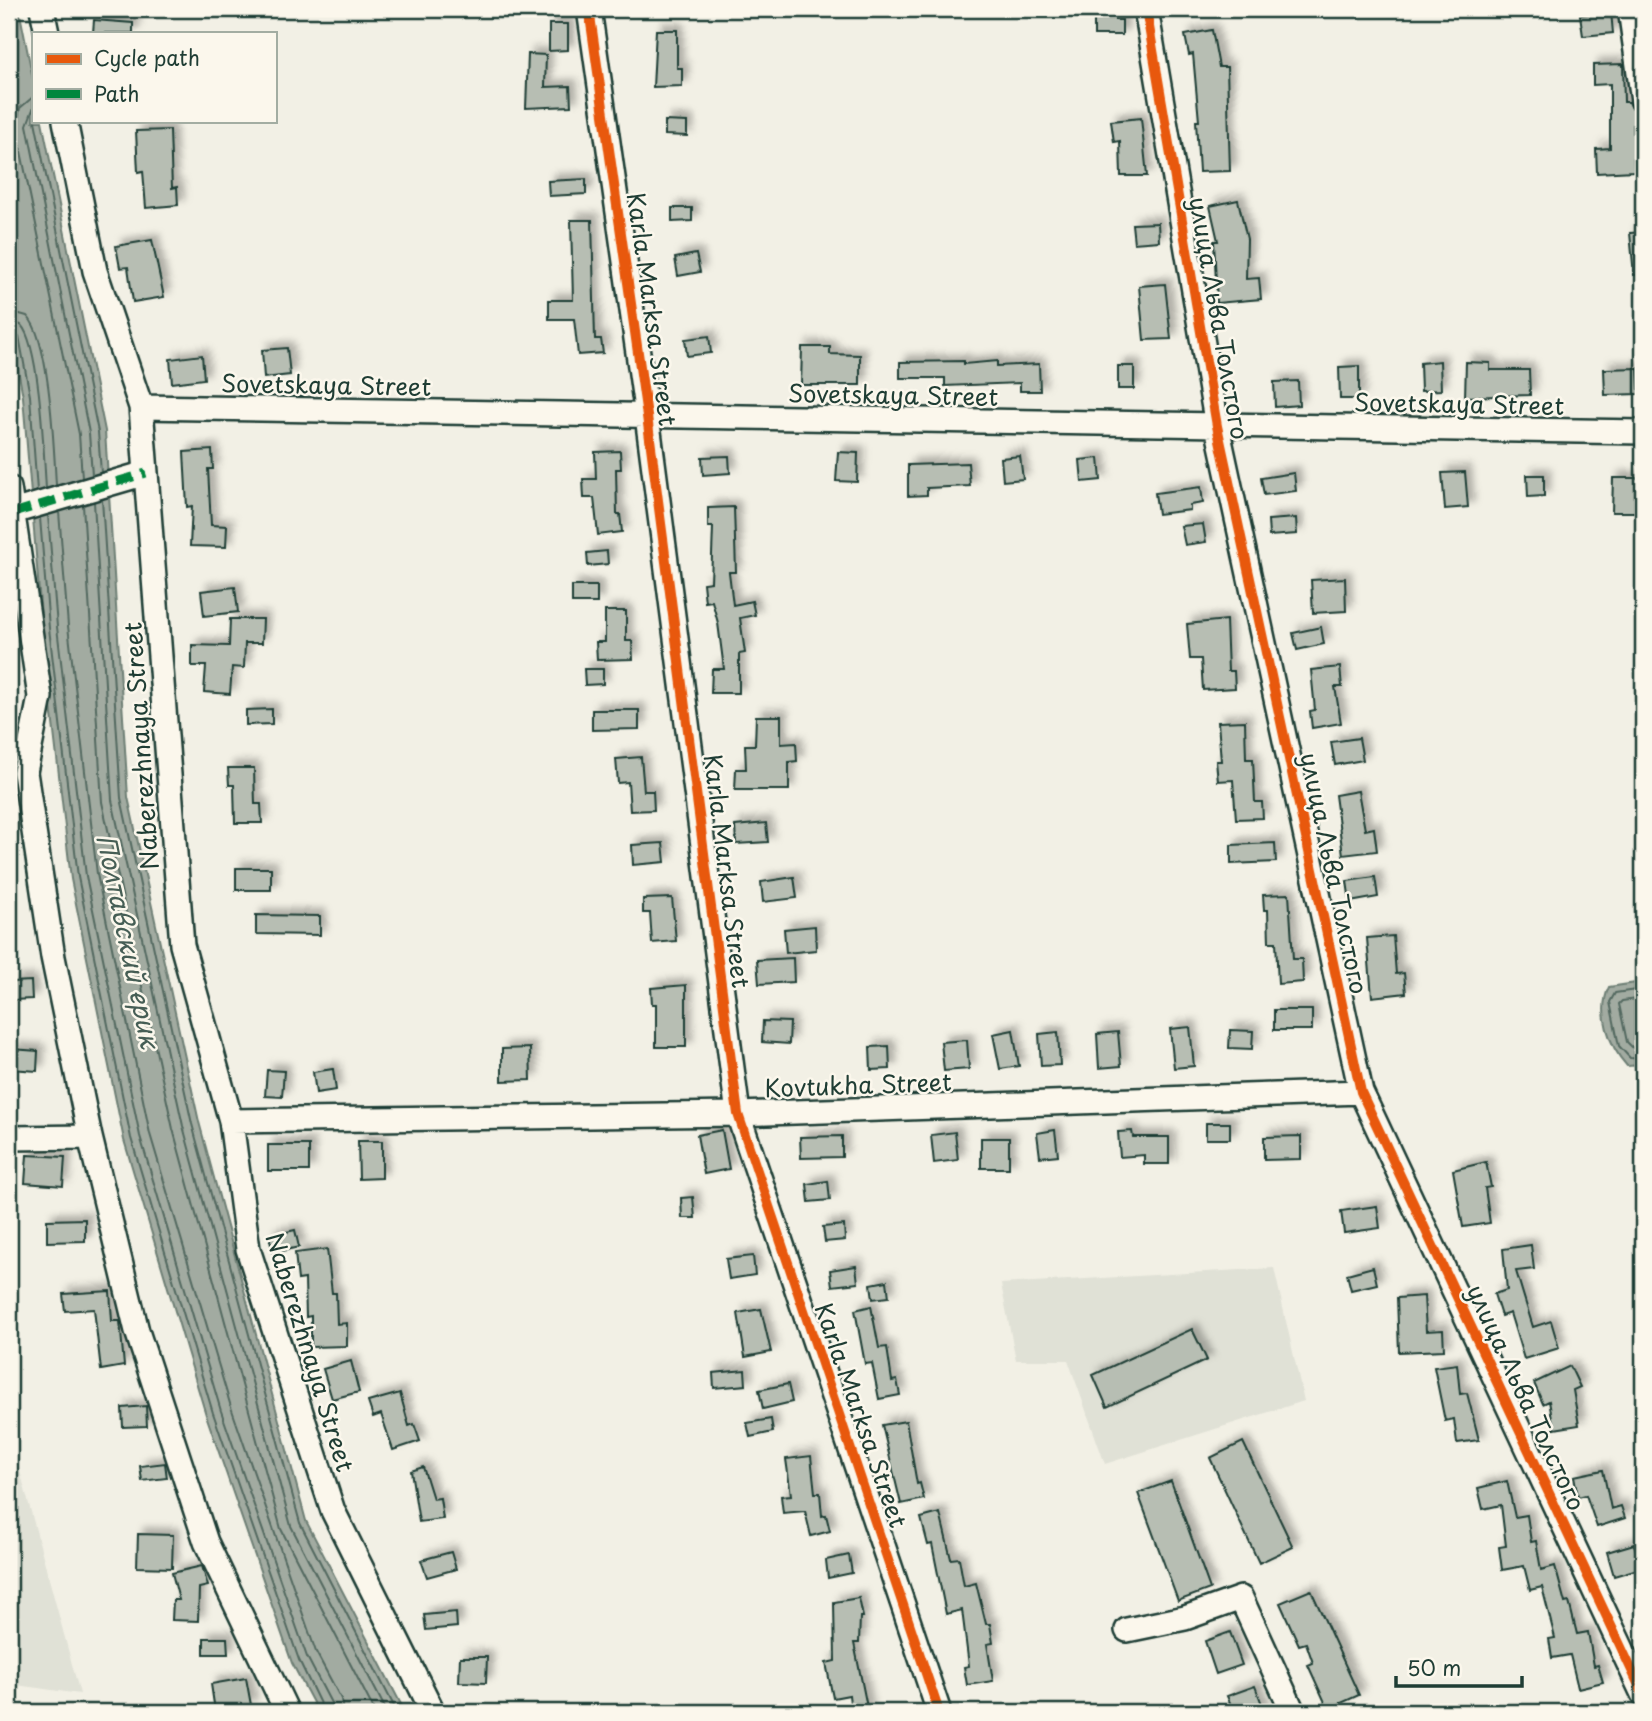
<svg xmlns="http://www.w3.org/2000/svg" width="1652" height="1721" font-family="'Playpen Sans',sans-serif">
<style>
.built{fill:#e0e1d6}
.water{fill:#a2aba1;stroke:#6e7f75;stroke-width:2}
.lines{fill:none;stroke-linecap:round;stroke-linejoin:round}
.shore{stroke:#536960;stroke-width:2}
.building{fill:#b7beb3;stroke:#1f3d34;stroke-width:2;filter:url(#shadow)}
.minor-casing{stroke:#1f3d34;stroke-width:28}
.minor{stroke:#fbf7ec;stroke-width:23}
.quiet{stroke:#00873e;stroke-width:9;stroke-dasharray:18 9;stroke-linecap:butt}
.cycleway-casing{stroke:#fbf7ec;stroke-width:15}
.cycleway{stroke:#e8590c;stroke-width:10}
.labels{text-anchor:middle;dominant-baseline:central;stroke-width:5;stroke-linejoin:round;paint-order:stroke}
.street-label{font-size:24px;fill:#1f3d34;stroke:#fbf7ec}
.water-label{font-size:26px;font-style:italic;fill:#465e55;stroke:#fbf7ec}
</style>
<defs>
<filter id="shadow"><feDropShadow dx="6" dy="-6" stdDeviation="3.5" flood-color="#0004"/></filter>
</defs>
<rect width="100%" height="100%" fill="#f2f0e5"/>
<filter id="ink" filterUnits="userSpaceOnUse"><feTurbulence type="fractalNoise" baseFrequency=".0143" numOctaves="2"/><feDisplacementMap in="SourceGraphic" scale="14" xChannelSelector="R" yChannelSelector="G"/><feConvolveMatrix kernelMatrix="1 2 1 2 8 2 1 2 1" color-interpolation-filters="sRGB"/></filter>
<g filter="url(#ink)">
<path class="built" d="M1274,1268l30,133 -199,63 -37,-104h-52l-15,-76z
M9,1430l71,264 -71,-10z"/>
<path class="water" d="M9,9h10l14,70v42h9l63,310 23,366 71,325 107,399 99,191h-87l-26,-49 -86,-248 -82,-275 -53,-261 -29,-251 -19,-231 -14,-78z
M1643,982v83l-16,1c-18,-20 -30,-54 -18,-79z"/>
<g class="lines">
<path class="shore" d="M33,97l-13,11 -4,19 63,307 3,44
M33,109l-6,16 62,308 3,42
M35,121l63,311 3,41
M9,311l18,5c23,22 27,135 29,169
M9,321l12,4c19,20 23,132 25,164
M9,330l10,6 11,60 7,95
M102,499l19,299 71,326 108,399 97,189
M94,502l18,298 71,326 108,400 96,186
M83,505l19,297 71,327 108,400 94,183
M59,512l9,114 29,248 53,260 81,273 85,245 25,47 2,13
M48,515l9,112 29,249 54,260 81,275 86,246 24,46 2,9
M40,518l9,110 29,249 53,261 82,275 86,247 25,52
M1643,989l-28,4 -5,9 9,44 11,12 13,1
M1643,998l-21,3 -3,3 8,38 7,7 9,1"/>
</g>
<path class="building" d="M1094,9h21v11h7v15h-28z
M1611,12l2,21 -30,3 -3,-21z
M94,20l39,3v10h-40z
M549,24h19v26l-19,1z
M656,30h21v38h5v18l-29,1z
M1212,30l7,37h8l3,104 -31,1 -3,-51h3l-6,-67 -4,1 -4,-20z
M528,54l18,1 -1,32 25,-1 1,20 -45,2z
M1623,64l1,38h5l4,8 1,61 -37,2 -1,-24 14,-1v-64l-17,1v-20z
M1141,118l6,58h-26l-1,-35 -6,1 -3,-21z
M665,121l22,1v14l-22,-1z
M170,130l2,58 5,-1 1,18 -32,3 -3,-37 -5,1 -2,-41z
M586,179v15l-37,2 -1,-15z
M1238,200l9,39 -1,40 13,-1 2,21 -44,4 -3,-62h4l-8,-35z
M672,208h20v13l-20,1z
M571,220h21l3,119h6l2,14 -25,2 -4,-36h-25v-19h24z
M1158,223l1,18 -25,2 -2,-19z
M1643,232v43h-9l-4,-42z
M152,240l12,57 -31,5 -5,-35 -8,1 -4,-22z
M696,254l4,18 -22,4 -3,-18z
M1165,284l6,55 -27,1 -5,-54z
M709,336l2,17 -24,3 -2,-17z
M802,347h28v7l30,1v30h-59z
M287,348l3,27 -26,3 -2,-28z
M202,355l2,24 -32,4 -2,-24z
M964,361v3l33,-3v5l42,-2 1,27h-20v-8l-75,3v-8h-45v-16z
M1440,361l1,29 -20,1 -1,-28z
M1466,362l24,1v7h39l1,25 -65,2z
M1118,366h16v23h-16z
M1359,366v33h-19l-1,-32z
M1638,368l1,26 -34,1 -1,-26z
M1298,381l1,24 -24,2 -1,-25z
M212,450l1,19h-5l3,56 16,1 -1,21 -36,-1 2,-40 -5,1 -3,-55z
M620,451l1,18h-5l1,45h3l2,18 -24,3 -4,-37h-10l-1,-19h13l-1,-27z
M838,452l20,1 -1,29 -21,-1z
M729,456l1,17 -27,2 -1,-18z
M1020,456l3,23 -20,2 -2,-23z
M1099,458l2,22 -19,2 -2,-22z
M968,463l2,23 -43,2v7l-19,1v-31z
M1465,472l3,35 -23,2 -3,-36z
M1294,473l2,18 -32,4 -3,-17z
M1527,475h17v21l-16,1z
M1613,478h30v34h-31z
M1201,487l2,16 -13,2v5l-32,4 -3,-21z
M734,507l2,65h-7l4,33 19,-4 3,14 -15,3 5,35 -6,1v39h-28l1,-24h12l-6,-46 -6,-22 -7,1 -2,-19 8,-1 2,-55h-5v-19z
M1296,518l1,16 -28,2 -1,-16z
M1203,524l3,18 -21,3 -4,-19z
M607,551l1,13 -20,2 -1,-13z
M1345,578l1,33 -33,2 -2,-33z
M572,586h25v17h-25z
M235,587l3,25 -34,4 -3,-25z
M605,611h21v30h6l1,18 -36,1 -1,-18h9z
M230,619h33l-1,24h-17l-1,25 -12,-1 -2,27 -26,-2 2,-26h-14v-21l37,1z
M1226,620l2,51h6l1,17 -32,2 -2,-31h-11l-3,-35z
M1321,627l3,17 -27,6 -4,-17z
M1340,667l2,20h-7l6,36 -29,5 -2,-17 5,-1 -4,-40z
M584,669h19v15l-18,1z
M272,709v15l-26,1v-15z
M592,710h47v19l-47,1z
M756,716h25v28l15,-1 1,18 -8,1v28h-54l1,-21h10l-1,-24h10z
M1245,721l1,38h7l2,43h7l1,16 -27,1 -3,-39 -15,1 -2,-20h5l-3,-39z
M1359,738l4,22 -28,5 -4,-23z
M641,757l3,34h9l1,19 -24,1 -2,-29 -10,1 -2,-24z
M228,768h26l1,36h6l1,19h-27l-1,-38h-5z
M1358,791l7,39 9,-2 3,23 -34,4 -8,-60z
M766,823l2,19 -32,2 -1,-18z
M663,843l2,19 -32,3 -1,-20z
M1275,843l1,19 -45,2v-19z
M236,868h35v22h-35z
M794,877l3,21 -34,4 -2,-20z
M1375,877l3,20 -28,5 -3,-21z
M1289,894l4,65h9l1,23 -25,2 -2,-42h-7l-1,-32h-4l-1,-15z
M672,898l4,43 -24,2 -2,-30h-7v-14z
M256,915l64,1v19l-64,-1z
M815,926l1,24 -30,3 -2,-24z
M1393,936l3,38 8,-1 2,20 -34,4 -5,-59z
M793,958l1,24 -35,2 -2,-24z
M31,981l1,18 -19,1 -1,-18z
M686,985v62h-30v-43h-4l-1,-16z
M1274,1010h38v20h-38z
M763,1021l27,1 -1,22 -27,-2z
M1190,1027l4,39 -20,2 -4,-39z
M1013,1030l6,36 -19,3 -7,-35z
M1230,1030l23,1 -1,18 -23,-1z
M1058,1032l2,33 -19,1 -2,-32z
M1118,1032l3,34 -22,2 -2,-34z
M967,1040l2,29 -25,2 -3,-29z
M889,1046l1,23 -19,1 -1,-23z
M530,1048l1,32 -29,1v-32z
M12,1049l26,2 -1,20 -26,-2z
M333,1069l3,21 -20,3 -3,-21z
M267,1070l17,1 -2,26 -17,-1z
M1206,1123h24v16h-24z
M722,1130l7,39 -25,5 -7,-39z
M1055,1130l3,25 -18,2 -3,-24z
M1132,1131l1,6h36v27h-25v-9l-24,2 -2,-25z
M955,1132l3,28 -24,3 -3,-28z
M842,1136v21l-41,1 -1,-21z
M1301,1136v23l-37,1v-23z
M981,1138h28v30h-28z
M358,1141h24v37l-23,1z
M268,1145h41v26h-41z
M27,1155l38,2 -2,29 -38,-3z
M1486,1162l5,25 -6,1 5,35 -27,4 -10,-57z
M828,1181l2,19 -21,2 -2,-18z
M693,1197l2,21h-13l-1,-20z
M1377,1206l3,22 -36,5 -3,-22z
M85,1219v22l-38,1v-22z
M844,1225l1,15 -20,2 -2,-15z
M295,1230l4,17 -26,6 -4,-17z
M1531,1245l3,24 -18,2 17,56 18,-6 8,27 -35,11 -14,-46 -9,3 -7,-22 13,-4 -4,-41z
M327,1249l5,44h4l1,31 10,-1v23l-36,1v-31l-5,1 -1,-38 -7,1 -3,-27z
M753,1256l2,19 -26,4 -3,-20z
M856,1266l2,17 -26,3 -2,-16z
M1373,1267l4,17 -26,6 -4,-16z
M887,1281l2,16 -16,2 -2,-15z
M110,1291l2,30h8l4,45 -23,4 -7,-61 -29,2 -2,-17z
M1424,1296l2,35 17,-1 1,20 -45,2 -2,-54z
M871,1306l8,42 8,-1 5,34 5,-1 3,15 -21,4 -7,-36 -7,1 -10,-54z
M761,1309l10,43 -26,5 -7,-44z
M1192,1329l15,31 -100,47 -14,-32z
M351,1361l8,31 -27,7 -9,-30z
M1457,1364l3,30 7,-1 12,47 -22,3 -3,-24 -9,2 -11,-54z
M1570,1366l10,21 -7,3 6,35 -25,4 -5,-28 -6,3 -9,-21z
M745,1370l1,15 -32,3 -1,-15z
M788,1384l4,18 -29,7 -4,-19z
M400,1393l9,33 5,-2 6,17 -27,9 -12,-36 -8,3 -5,-15z
M146,1406l1,20 -24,1 -1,-19z
M771,1419l2,13 -23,5 -3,-14z
M906,1421l11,63 3,-1 4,16 -23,5 -19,-79z
M1243,1442l50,105 -34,16 -49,-105z
M811,1456l4,37h5l2,23 4,-1 4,16 -19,5 -6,-25 -22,2 -2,-17 10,-1 -5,-36z
M165,1463l2,15 -25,3 -2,-15z
M423,1467l10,32 7,-1 3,21 -24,3 -8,-51z
M1603,1470l8,39 10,-3 4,12 -28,9 -11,-32 -8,2 -4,-21z
M1171,1481l39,108 -32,12 -40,-108z
M1507,1481l8,36 12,-2 4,27 5,-1 5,29 14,-4 10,37 4,-1 8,32 11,-2 6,34 4,-1 5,17 -25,6 -8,-33 -18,3 -3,-19 6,-1 -13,-51 -12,3 -6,-24 -22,4 -3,-23 7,-1 -5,-41 -18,4 -5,-21z
M940,1513l11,46 8,-1 5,28 12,-3 10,41h4l3,19 -6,1 6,37 -26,4 -3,-18 5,-1 -7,-56 -16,4 -14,-70 -4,1 -7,-27z
M138,1534l35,1 -1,33 -35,-1z
M1634,1544l7,24 -27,8 -7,-24z
M451,1552l5,17 -29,8 -6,-17z
M849,1555l3,18 -24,5 -2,-18z
M202,1566l6,20 -9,2 -1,33 -26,-1 1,-20h6l-7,-27z
M1311,1590l48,105 -31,14 -20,-44 5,-2 -7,-20 -7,2 -19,-42z
M859,1598l4,19h-3l-1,26h-5l14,69h-17l-2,-17 -16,3 -7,-35 9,-2 -1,-59z
M456,1612l1,15 -31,3 -2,-15z
M1230,1632l12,33 -26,9 -11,-33z
M204,1638h23l1,16h-24z
M460,1657h27l-1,26 -27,-1z
M246,1678l5,27 -36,6 -4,-27z
M1255,1686l10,26h-31l-7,-16z"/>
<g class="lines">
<g class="minor-casing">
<path id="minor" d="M42,9l5,24
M589,9l58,407 91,698 201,598
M1146,9l71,417 144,666 282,602
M1630,9l13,92
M65,121l30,150 46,136 41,538 49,176 17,128 85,262 100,201
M141,407l1502,25
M9,488l31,209 -15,75 28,185 37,180 47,194 69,211 81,170
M9,513l137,-40
M231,1121l507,-7 623,-22
M9,1138l81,-1
M1127,1630l58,-12 56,-20 52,114"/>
</g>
<use href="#minor" class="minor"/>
<path class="quiet" d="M13,513l133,-40"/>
<g class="cycleway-casing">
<path id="cycleway" d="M589,9l58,407 91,698 201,598
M1146,9l71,417 144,666 282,602"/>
</g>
<use href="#cycleway" class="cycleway"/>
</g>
</g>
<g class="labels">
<g class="street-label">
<text transform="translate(653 309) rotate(82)">Karla Marksa Street</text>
<text transform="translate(1220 318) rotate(80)">улица Льва Толстого</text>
<text transform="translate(326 384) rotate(1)">Sovetskaya Street</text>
<text transform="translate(893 394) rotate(1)">Sovetskaya Street</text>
<text transform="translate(1459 403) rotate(1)">Sovetskaya Street</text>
<text transform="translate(140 746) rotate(-94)">Naberezhnaya Street</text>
<text transform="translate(728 871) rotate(83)">Karla Marksa Street</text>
<text transform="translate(1335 873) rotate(78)">улица Льва Толстого</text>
<text transform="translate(858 1084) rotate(-2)">Kovtukha Street</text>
<text transform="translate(311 1352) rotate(73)">Naberezhnaya Street</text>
<text transform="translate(1527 1397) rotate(65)">улица Льва Толстого</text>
<text transform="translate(862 1415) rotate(71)">Karla Marksa Street</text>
</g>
<g class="water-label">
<text transform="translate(129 941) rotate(78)">Полтавский ерик</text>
</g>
</g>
<rect width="1652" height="1721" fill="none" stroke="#fbf7ec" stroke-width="35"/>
<rect x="18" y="18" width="1617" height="1686" fill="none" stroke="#1f3d34" stroke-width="2.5" filter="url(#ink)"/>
<rect x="32" y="32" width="245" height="91" fill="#fbf7ec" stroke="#a3ada2" stroke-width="2"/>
<rect x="46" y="54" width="35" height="10" fill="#e8590c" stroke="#a3ada2" stroke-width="2"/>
<text x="94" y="66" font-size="21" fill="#1f3d34">Cycle path</text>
<rect x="46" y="89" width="35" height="10" fill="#00873e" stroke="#a3ada2" stroke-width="2"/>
<text x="94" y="102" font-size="21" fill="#1f3d34">Path</text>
<path d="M1396 1676v10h126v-10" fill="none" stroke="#1f3d34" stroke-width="3.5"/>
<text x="1407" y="1676" font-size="21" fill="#1f3d34" stroke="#fbf7ec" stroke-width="5" paint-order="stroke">50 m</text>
</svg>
